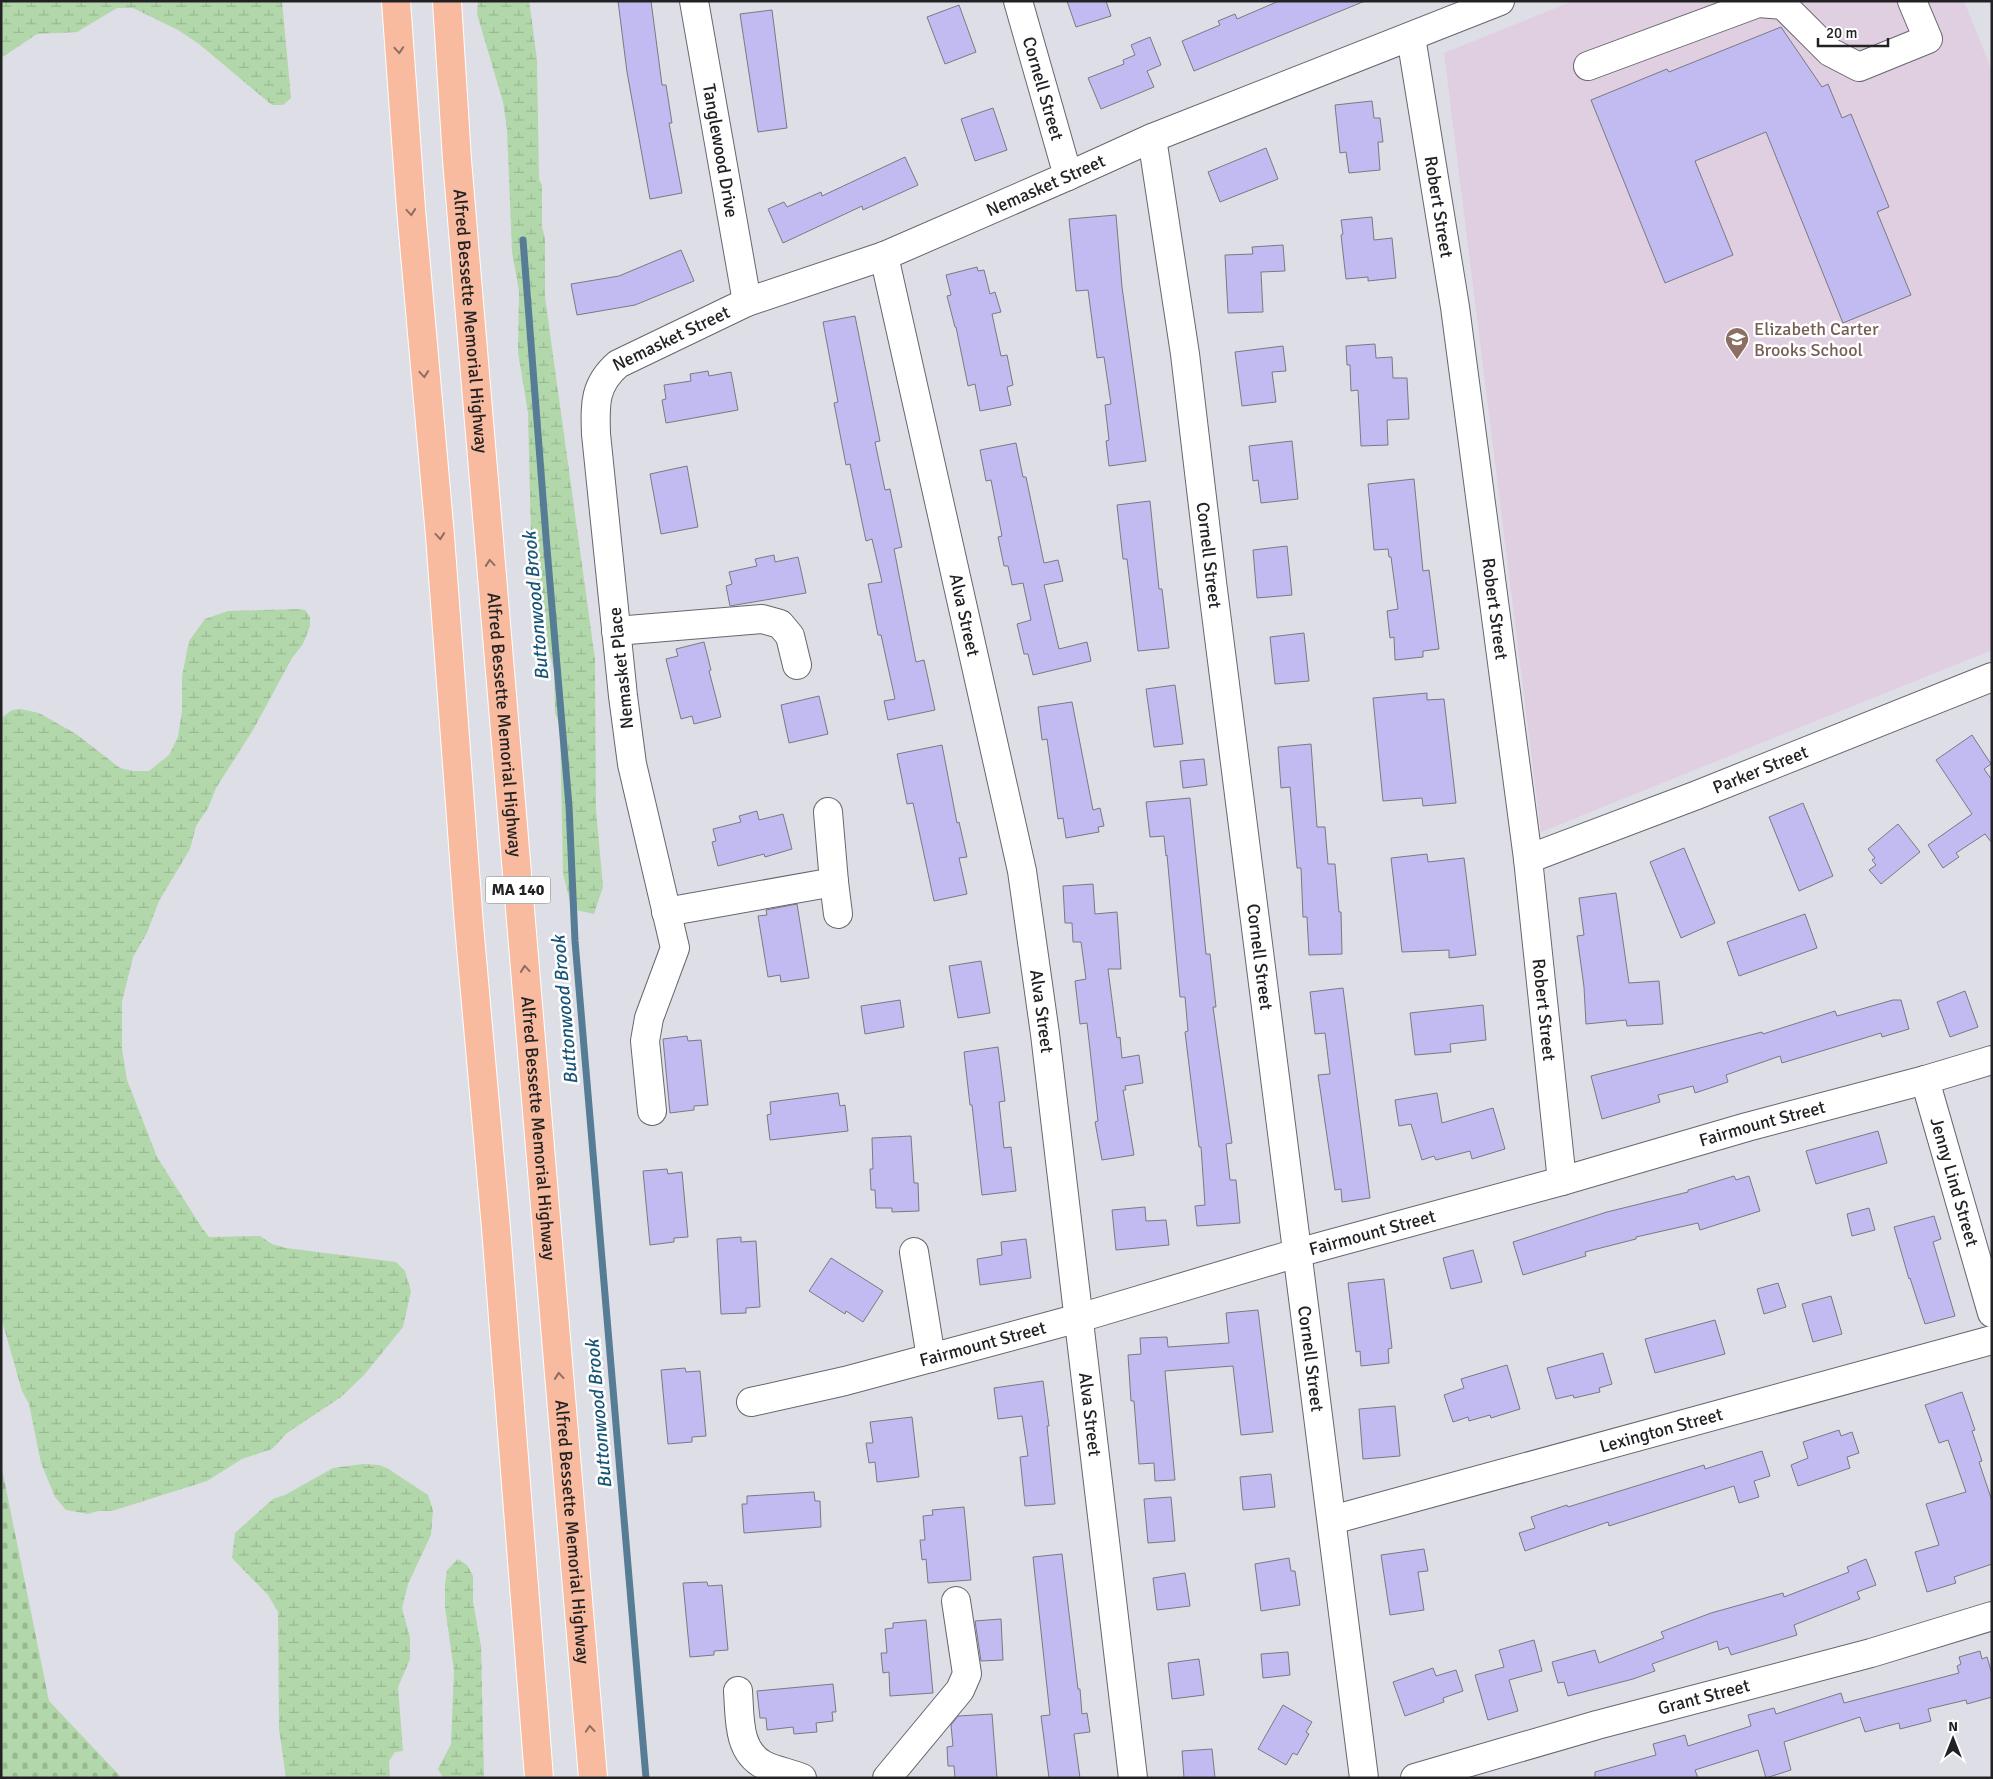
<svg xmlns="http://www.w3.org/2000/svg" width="1993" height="1779" font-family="Signika,sans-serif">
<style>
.education{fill:#e0cfe0}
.wetland{fill:url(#wetland-marsh)}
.cemetery{fill:url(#cemetery-stones)}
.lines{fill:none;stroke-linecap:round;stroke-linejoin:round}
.stream{stroke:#577c96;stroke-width:7}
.building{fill:#c1bbf2;stroke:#7a7982}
.minor-casing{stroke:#66666e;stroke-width:30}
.highway-casing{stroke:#fff;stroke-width:30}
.minor{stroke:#fff;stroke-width:28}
.highway{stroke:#f9bb9f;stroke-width:28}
.oneway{stroke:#8e6e62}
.labels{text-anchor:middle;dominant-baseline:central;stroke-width:5;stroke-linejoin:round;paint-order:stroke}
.shield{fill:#fff;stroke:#646466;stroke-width:1}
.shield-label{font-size:16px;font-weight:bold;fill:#222225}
.street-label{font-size:18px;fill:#222225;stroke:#fff}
.education-label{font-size:18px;fill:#785e54;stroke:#fff;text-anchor:start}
.water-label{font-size:19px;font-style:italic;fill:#185579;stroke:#fff}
</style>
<defs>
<pattern id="wetland-marsh" width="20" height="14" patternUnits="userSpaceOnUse" patternTransform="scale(1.25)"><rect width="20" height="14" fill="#b2d7aa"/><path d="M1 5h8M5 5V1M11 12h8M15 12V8" fill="none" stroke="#99b892"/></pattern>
<pattern id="cemetery-stones" width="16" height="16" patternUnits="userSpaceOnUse" patternTransform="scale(1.25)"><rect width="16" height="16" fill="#b2d7aa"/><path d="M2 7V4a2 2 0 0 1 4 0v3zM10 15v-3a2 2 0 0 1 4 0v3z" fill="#99b892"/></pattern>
</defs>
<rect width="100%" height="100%" fill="#dedee7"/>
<path class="education" d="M1573,1h391l28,70v579l-451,182 -97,-779z"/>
<path class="wetland" d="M1,1h281l9,97 -8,7h-11l-73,-61 -21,-14 -45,-22h-16l-40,24 -40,2 -36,24z
M478,1h51l1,6 7,53 2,119 3,6v42l3,11v59l50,362 1,150 7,78 -9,27 -22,-5 -9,-35 -3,-148 -5,-13 -1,-42 -8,-33v-24l-7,-23 -8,-55 -3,-123 -10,-61 1,-61 -7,-39 -5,-123 -4,-27 -26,-88z
M300,609l5,1 5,7v9l-7,18 -11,14 -39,72 -37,58 -8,20 -12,18 -6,23 -31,52 -12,32 -14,24 -11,45v47l5,31 30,77 45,71 7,9 51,-1 12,8 14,4 110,14 9,9 6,20 -8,36 -39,48 -23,22 -54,36 -15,16 -30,10 -35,22 -95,30h-14l-10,3 -22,-4 -11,-13 -14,-34 -12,-59 -7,-13 -21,-74v-599l11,-8 8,-1 19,4 37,21 44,34 12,3h17l20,-16 9,-18 4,-26v-35l7,-35 16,-22 23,-8z
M363,1464l16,1 8,3 41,27 5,15 -2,25 -23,49 -6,24 8,30v21l-12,28 5,64 -8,1 -6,9 1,17h-104l-7,-49 -1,-117 -10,-17 -36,-37 3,-25 38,-34 12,-4 48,-27z
M458,1559l9,6 6,11v26l8,44 3,132h-41l-5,-9 13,-25 3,-73 -9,-64v-22l2,-15z"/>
<path class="cemetery" d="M1,1464l48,237 73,77h-121z"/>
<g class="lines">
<path class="stream" d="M523,240l23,297 23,269 6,135 71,837"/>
</g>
<path class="building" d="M618,1h33l11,84h4l6,38h-3l13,70 -32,6 -23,-127z
M1067,1h39l5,15 -35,11z
M1279,1h86l-171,70 -12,-30 38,-16 -2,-4 17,-7 2,5z
M959,5l17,47 -31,12 -18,-47z
M772,10l15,118 -29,4 -18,-118z
M1781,27l41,60 6,-3 14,34 9,-4 38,93 -12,5 34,83 -68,28 -77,-191 -71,29 38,94 -68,28 -74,-183 76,-31 2,3z
M1150,37l11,28 -14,6 7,16 -53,22 -13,-31 36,-14 -1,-4 12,-5 -4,-10z
M1372,101l2,17h6l3,24h-5l2,28 -31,3 -3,-21 -6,1 -5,-48z
M993,108l14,42 -32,11 -14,-42z
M1266,148l12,31 -58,23 -12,-30z
M905,157l13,28 -55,25 -1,-4 -79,37 -15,-34 16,-7 3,5 34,-15 1,4z
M1116,215l6,72 24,174 -37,5 -3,-25 3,-1 -4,-35 6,-1 -7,-47 -7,1 -9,-68 -12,1 -7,-72z
M1372,217l2,23 18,-2 4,40 -28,3v-4l-22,2 -5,-44 2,-1 -2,-14z
M1283,245l2,26 -24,1 2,40 -35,1 -3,-58 28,-1 -1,-7z
M681,250l13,31 -59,24 -58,10 -6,-31 48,-8z
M977,267l1,4 6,-1 6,24 5,-2 6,20 -9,2 9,42 6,-1 6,30 -6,2 4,18 -31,6 -5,-27 -7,2 -12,-59h-1l-8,-31 4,-1 -5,-20z
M855,316l25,125 -5,1 10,48 5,-1 12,58 -8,2 22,113 8,-2 11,50 -47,10 -4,-19 11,-2 -14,-64h-3l-10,-51 14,-2 -10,-43 -6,2 -16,-77 -4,1 -12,-62 4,-1 -15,-80z
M1375,344l1,14 16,-1 1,21h14l2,41 -22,1 1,25 -27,1 -3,-56 -7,1 -1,-26h-3l-1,-19z
M1283,346l3,25 -14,1 4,30 -34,4 -7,-54z
M708,371l1,5 22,-4 7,38 -72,13 -4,-23 4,-1 -2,-14 27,-4 -1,-7z
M1292,441l6,58 -37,4 -3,-23 -5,1 -4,-35z
M1016,443l7,34h3l18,86 14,-3 5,21 -19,4 15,64 28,-7 4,19 -58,14 -5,-21h-4l-7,-30 14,-4 -8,-37 -11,2 -4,-19h-4l-6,-29 4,-1 -11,-56 -5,1 -6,-31z
M687,466l11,61 -37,7 -11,-60z
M1414,479l9,92 6,-1 10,79 -16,2v6l-28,3 -1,-23 -4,1 -3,-27 11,-2 -7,-52h-2l-1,-8 -14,1 -6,-66z
M1150,501l9,88h3l7,59 -31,3 -11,-92h-4l-6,-54z
M1287,546l5,49 -35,3 -4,-48z
M774,555l1,7 23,-5 8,36 -76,13 -4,-20 6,-2 -3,-12 28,-6 -2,-7z
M1304,633l5,48 -34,3 -5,-47z
M704,642l7,28 -2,1 12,46 -27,7 -2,-8 -11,3 -15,-60 12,-3 -2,-7z
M1175,685l8,59 -29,3 -8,-58z
M1427,693v7l17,-1 12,104 -33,3 -1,-8 -39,3 -10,-103z
M819,696l9,38 -39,9 -8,-38z
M1072,702l21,108 7,-2 4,18 -6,1 1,5 -33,6 -3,-20 -5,1 -11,-80 -5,1 -4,-33z
M1972,735l19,29 -7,5 8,11v63l-7,-9 -29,19 3,4 -16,11 -15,-23 44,-31 -36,-54z
M1311,744l6,83h8l3,37h7l4,48h2l1,42 -33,1 -2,-38h-4l-2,-49h-4l-7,-81 -9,1 -3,-41z
M942,745l15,78 2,-1 8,35 -8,1 8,36 -33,7 -21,-98 -6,1 -10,-50z
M1204,759l3,26 -24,3 -3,-27z
M1190,798l16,156h4l6,53h-3l19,136 -6,1 4,36h6l4,43 -43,3 -2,-20 10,-1 -4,-58h-2l-14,-115 3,-1 -3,-34h-5l-13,-142 -1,1 -2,-20 -14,1 -4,-35z
M1803,803l30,73 -34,15 -30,-74z
M757,811l2,9 24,-6 9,35 -27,8 -1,-3 -46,12 -6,-24 4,-1 -3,-12 28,-7 -2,-6z
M1898,824l22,28 -39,32 -12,-14 7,-5 -4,-5 3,-2 -7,-9z
M1684,848l31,75 -34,15 -31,-76z
M1427,854l1,8 36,-4 12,97 -27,3v-8l-47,2 -11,-94z
M1093,884l2,30 22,-2 4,57h-13l9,69 3,-1 2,21 17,-3 4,28 -18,3 1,4h-3l11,65 -32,5 -7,-38 3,-1 -11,-98 -7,1 -5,-43 11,-2 -5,-37h-8l-1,-19h-7l-2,-37z
M1616,893l13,90 30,-2 4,43 -36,2 -1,-6 -40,4 -2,-37 -7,-51 7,-1 -5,-37z
M797,904l12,74 -28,4 -1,-7 -12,2 -10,-61 9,-1 -1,-5z
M1805,914l12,34 -78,28 -12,-34z
M981,961l9,52 -32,5 -9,-52z
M1343,988l27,210 -28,4 -1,-13 -6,1 -17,-115 12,-1 -5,-41 -10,1 -5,-42z
M1965,991l13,36 -28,10 -13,-35z
M900,1000l4,27 -39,7 -4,-28z
M1893,1000h8l8,29 -27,8 -1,-4 -99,30 -2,-7 -54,19 2,7 -33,11 -2,-7 -35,9 2,7 -58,17 -11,-43 171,-44 1,2 72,-23 2,5z
M1483,1005l3,35 -36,4 1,8 -36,3 -5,-42z
M687,1036l1,5 13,-1 7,65 -14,1v4l-24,3 -7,-74z
M998,1047l7,54 -6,1 5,46 7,-1 5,44 -34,4 -10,-90h-2l-6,-53z
M838,1093l2,13 5,-1 3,26 -78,9 -3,-25 4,-1 -1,-12z
M1437,1093l5,30 51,-15 12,41 -33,10 -2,-8 -34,9 -2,-4 -12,4 -11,-36 -12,2 -4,-26z
M1878,1131l9,32 -71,21 -10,-33z
M911,1136l3,47h4l1,28 -27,1v-4h-16l-1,-18h-4l-1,-21h3l-1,-31z
M667,1169l1,5 14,-2 6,65 -14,1v4l-24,3 -7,-74z
M1734,1176l2,4 13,-4 11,35 -60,19 -2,-7 -62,14v2l-51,13 1,4 -63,19 -10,-33 94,-30 81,-20v-2z
M1145,1207l1,14 20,-1 3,25 -53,5 -4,-40z
M1869,1208l6,22 -23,6 -5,-22z
M1934,1216l7,23 -8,3 22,74 -30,8 -15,-46 -1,1 -15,-52z
M741,1237v5l15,-1 4,66 -14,1v5l-25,1 -4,-75z
M1026,1239l5,39 -51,7 -3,-26 25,-4 -1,-13z
M1473,1250l9,32 -31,7 -8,-31z
M831,1258l52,33 -20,31 -17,-11 -1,3 -36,-23z
M1384,1279l8,69 -4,1 1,14 -28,3 -1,-15 -4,1 -8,-69z
M1778,1283l8,24 -22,7 -7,-25z
M1831,1296l11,38 -29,8 -11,-38z
M1258,1310l15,122 -32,3 -8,-69 -68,5 10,109 -20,1 -1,-18 -15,1 -5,-63h-3l-3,-46 13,-1 -1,-16 27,-1 1,10 61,-4 -3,-30z
M1715,1320l10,34 -70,19 -10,-34z
M1603,1353l9,31 -13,4 1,4 -26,6 -1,-3 -17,4 -9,-31z
M1507,1365l13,44 -29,9 -1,-3 -21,6 -1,-4 -15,5 -9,-27 20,-7 -3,-9z
M685,1368l1,4 14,-1 6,65 -14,1v5l-24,2 -7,-74z
M1043,1381l6,45h-2l8,78 -30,2 -5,-49 8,-1 -6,-40 -24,3 -4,-31z
M1962,1392l13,38 -3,1 10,30 -3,1 13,39v63l-38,13 2,6 -29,9 -12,-40 24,-7 -13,-41 40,-12 -18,-52 -9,3 -14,-38z
M1395,1406l5,50 -37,3 -4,-50z
M912,1417l7,60 -42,5 -2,-20 -6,1 -3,-20h7l-3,-21z
M1839,1430l2,6 11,-4 7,21 -12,4 3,11 -52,18 -7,-21 17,-7 -5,-16z
M1762,1451l8,25 -16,5 5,16 -20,6 -5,-17 -125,40 -1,-4 -83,29 -6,-18 16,-5 -4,-11 36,-12 1,2 136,-42 1,4z
M1271,1474l4,33 -32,3 -3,-33z
M814,1492l1,9h5l1,26 -77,6 -2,-29h5v-8z
M1171,1497l4,44 -27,2 -4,-44z
M964,1507l7,73 -43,3 -2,-24 -4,1 -2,-20h5l-2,-24 10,-1 -1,-5z
M1424,1549l4,22 -10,1 6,38 -34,5 -9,-60z
M1062,1554l16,135h2l2,25 5,-1 3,19 -16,2 6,44h-31l-8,-62 9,-1 -17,-158z
M1289,1558l2,13h4l5,34 -39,6 -6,-47z
M1866,1559l10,26 -19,7 3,7 -66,26 3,10 -66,20 -3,-8 -9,3 -2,-9 -65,23 3,7 -22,8 -65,17 -4,-14 -6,1 -6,-21 43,-12 4,13 65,-25 -3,-6 50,-19 72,-20 1,4 65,-25 -2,-5z
M1185,1573l5,33 -33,4 -4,-32z
M707,1582l1,4 14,-1 6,65 -14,1v4l-24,2 -7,-74z
M1001,1619l2,41 -22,1 -6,-40z
M926,1620l7,73 -43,3 -1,-24 -6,1 -2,-20h6l-2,-24 8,-1v-5z
M1534,1640l8,31 -33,9 9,31 -30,9 -13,-45 29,-8 -5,-17z
M1980,1651l2,8 5,-2 5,17v23l-25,7 -1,-4 -38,9 3,12 -31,8 -1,-6 -34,9 -5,-15 -76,25 7,28 -25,8 -8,-28 -63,20 3,8h-103v-6l61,-17 -3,-11 32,-9 3,11 63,-20 -3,-11 26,-7 2,6 65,-21 3,10 115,-30 -2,-7 4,-2 -2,-7z
M1288,1652l2,23 -27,3 -2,-24z
M1199,1659l5,36 -32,4 -4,-36z
M1433,1668l3,8 20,-6 7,21 -20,7 1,4 -39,14 -12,-34z
M833,1684l3,28h-4l1,9 -17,2 1,9 -23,2 -1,-7 -26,3 -1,-12h-6l-3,-27z
M1283,1705l29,17 -6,10 3,2 -12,21 -4,-2 -7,12 -28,-16z
M992,1714l5,64h-42l-1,-12h-6l-1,-19 6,-1 -2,-21 7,-9z
M1212,1749l3,29h-31l-2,-27z"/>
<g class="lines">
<g class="minor-casing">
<g id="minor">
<path id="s1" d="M694,1l53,301"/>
<path id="s2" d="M1018,1l50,175"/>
<path id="s3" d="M1411,37l44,270 73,552 34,322"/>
<path d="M1588,66l170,-63 25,2 47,47 29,15 69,-28 -16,-38"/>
<path id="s4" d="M1152,138l33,216 27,228 152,1196"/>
<path id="s5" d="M884,256l138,615 23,163 88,744"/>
<path d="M616,631l146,-12 18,5 10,12 7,29"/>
<path id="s6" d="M1528,859l169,-64 295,-118"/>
<path d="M834,882l4,32"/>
<path d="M666,912l168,-30 -6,-70"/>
<path id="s7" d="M1925,1080l67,233"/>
<path id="s8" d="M652,1111l-7,-70 4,-23 26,-70 -43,-184 -9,-68 -27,-262c-1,-30 -2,-49 22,-70l129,-62 137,-46 184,-80 84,-38 348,-137"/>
<path d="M914,1252l17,106"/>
<path id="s9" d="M751,1402l94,-21 234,-63 218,-65 265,-72 185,-54 178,-47 67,-20"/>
<path id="s10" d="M1332,1520l660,-180"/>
<path d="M738,1691c2,26 -1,60 26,74 12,6 26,8 38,13"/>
<path d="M887,1778l73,-88 7,-16 -11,-73"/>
<path id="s11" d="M1415,1778l182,-53 274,-72 121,-37"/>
</g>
</g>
<g class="highway-casing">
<g id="highway">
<path d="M396,1l15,208 29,327 29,389 27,303 43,550"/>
<path id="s12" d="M447,1l10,159 25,297 111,1321"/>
</g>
</g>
<use href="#minor" class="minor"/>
<use href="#highway" class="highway"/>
</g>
<defs><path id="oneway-chevron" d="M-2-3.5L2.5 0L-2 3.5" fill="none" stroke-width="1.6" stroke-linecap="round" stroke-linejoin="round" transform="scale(1.25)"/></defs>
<g class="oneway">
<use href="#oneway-chevron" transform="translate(399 50) rotate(86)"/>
<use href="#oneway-chevron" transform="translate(411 212) rotate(85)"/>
<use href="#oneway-chevron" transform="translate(424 374) rotate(85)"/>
<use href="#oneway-chevron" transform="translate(440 536) rotate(85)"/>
<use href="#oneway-chevron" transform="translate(490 563) rotate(-95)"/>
<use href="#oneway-chevron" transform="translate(525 969) rotate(-95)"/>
<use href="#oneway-chevron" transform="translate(559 1376) rotate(-95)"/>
<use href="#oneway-chevron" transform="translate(590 1729) rotate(-94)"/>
</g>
<defs>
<g id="school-pin" transform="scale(1.25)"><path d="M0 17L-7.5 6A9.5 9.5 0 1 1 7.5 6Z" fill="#8d6e63" stroke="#fff"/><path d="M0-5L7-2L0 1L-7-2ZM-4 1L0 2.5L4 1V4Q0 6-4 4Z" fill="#fff"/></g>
</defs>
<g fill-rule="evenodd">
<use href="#school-pin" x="1737" y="339"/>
</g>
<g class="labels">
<rect class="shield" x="485.5" y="876.5" width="65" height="27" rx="4"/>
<g class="shield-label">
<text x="518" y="890">MA 140</text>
</g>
<g class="street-label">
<text stroke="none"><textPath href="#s2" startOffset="91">Cornell Street</textPath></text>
<text stroke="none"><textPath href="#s1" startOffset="152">Tanglewood Drive</textPath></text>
<text stroke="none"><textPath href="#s8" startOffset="1230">Nemasket Street</textPath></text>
<text stroke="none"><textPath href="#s3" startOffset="172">Robert Street</textPath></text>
<text stroke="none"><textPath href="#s12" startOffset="321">Alfred Bessette Memorial Highway</textPath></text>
<text stroke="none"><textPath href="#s8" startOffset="825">Nemasket Street</textPath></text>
<text stroke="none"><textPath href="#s4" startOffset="421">Cornell Street</textPath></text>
<text stroke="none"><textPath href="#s3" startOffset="578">Robert Street</textPath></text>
<text stroke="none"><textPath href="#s5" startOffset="368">Alva Street</textPath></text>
<text transform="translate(621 668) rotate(-96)">Nemasket Place</text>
<text stroke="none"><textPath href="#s12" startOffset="726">Alfred Bessette Memorial Highway</textPath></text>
<text stroke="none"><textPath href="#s6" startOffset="249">Parker Street</textPath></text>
<text stroke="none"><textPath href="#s4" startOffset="826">Cornell Street</textPath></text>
<text stroke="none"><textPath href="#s3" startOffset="982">Robert Street</textPath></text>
<text stroke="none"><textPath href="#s5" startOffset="772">Alva Street</textPath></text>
<text stroke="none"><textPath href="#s9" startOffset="1049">Fairmount Street</textPath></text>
<text stroke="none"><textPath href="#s12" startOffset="1131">Alfred Bessette Memorial Highway</textPath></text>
<text stroke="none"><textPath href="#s7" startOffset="106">Jenny Lind Street</textPath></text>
<text stroke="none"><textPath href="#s9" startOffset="644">Fairmount Street</textPath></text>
<text stroke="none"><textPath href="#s9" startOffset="239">Fairmount Street</textPath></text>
<text stroke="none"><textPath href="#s4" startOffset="1231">Cornell Street</textPath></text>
<text stroke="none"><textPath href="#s5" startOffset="1178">Alva Street</textPath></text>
<text stroke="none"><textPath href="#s10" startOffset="341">Lexington Street</textPath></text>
<text stroke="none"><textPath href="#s12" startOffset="1536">Alfred Bessette Memorial Highway</textPath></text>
<text stroke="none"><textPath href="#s11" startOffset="300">Grant Street</textPath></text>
</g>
<g class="education-label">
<text x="1754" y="329">Elizabeth Carter<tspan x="1754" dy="21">Brooks School</tspan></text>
</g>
<g class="water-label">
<text transform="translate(536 606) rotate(-95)">Buttonwood Brook</text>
<text transform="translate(565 1010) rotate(-95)">Buttonwood Brook</text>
<text transform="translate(599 1414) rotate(-95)">Buttonwood Brook</text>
</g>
</g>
<rect width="1993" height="1779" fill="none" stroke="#222225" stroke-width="5"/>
<g transform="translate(1953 1739)" stroke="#ffffff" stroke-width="4" paint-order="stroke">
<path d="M0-4L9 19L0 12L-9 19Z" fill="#222225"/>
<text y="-8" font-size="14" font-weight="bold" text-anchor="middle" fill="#222225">N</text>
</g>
<path d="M1818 38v8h70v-8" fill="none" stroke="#222225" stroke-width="2.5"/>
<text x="1826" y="38" font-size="15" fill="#222225" stroke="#ffffff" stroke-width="4" paint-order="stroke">20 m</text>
</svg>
